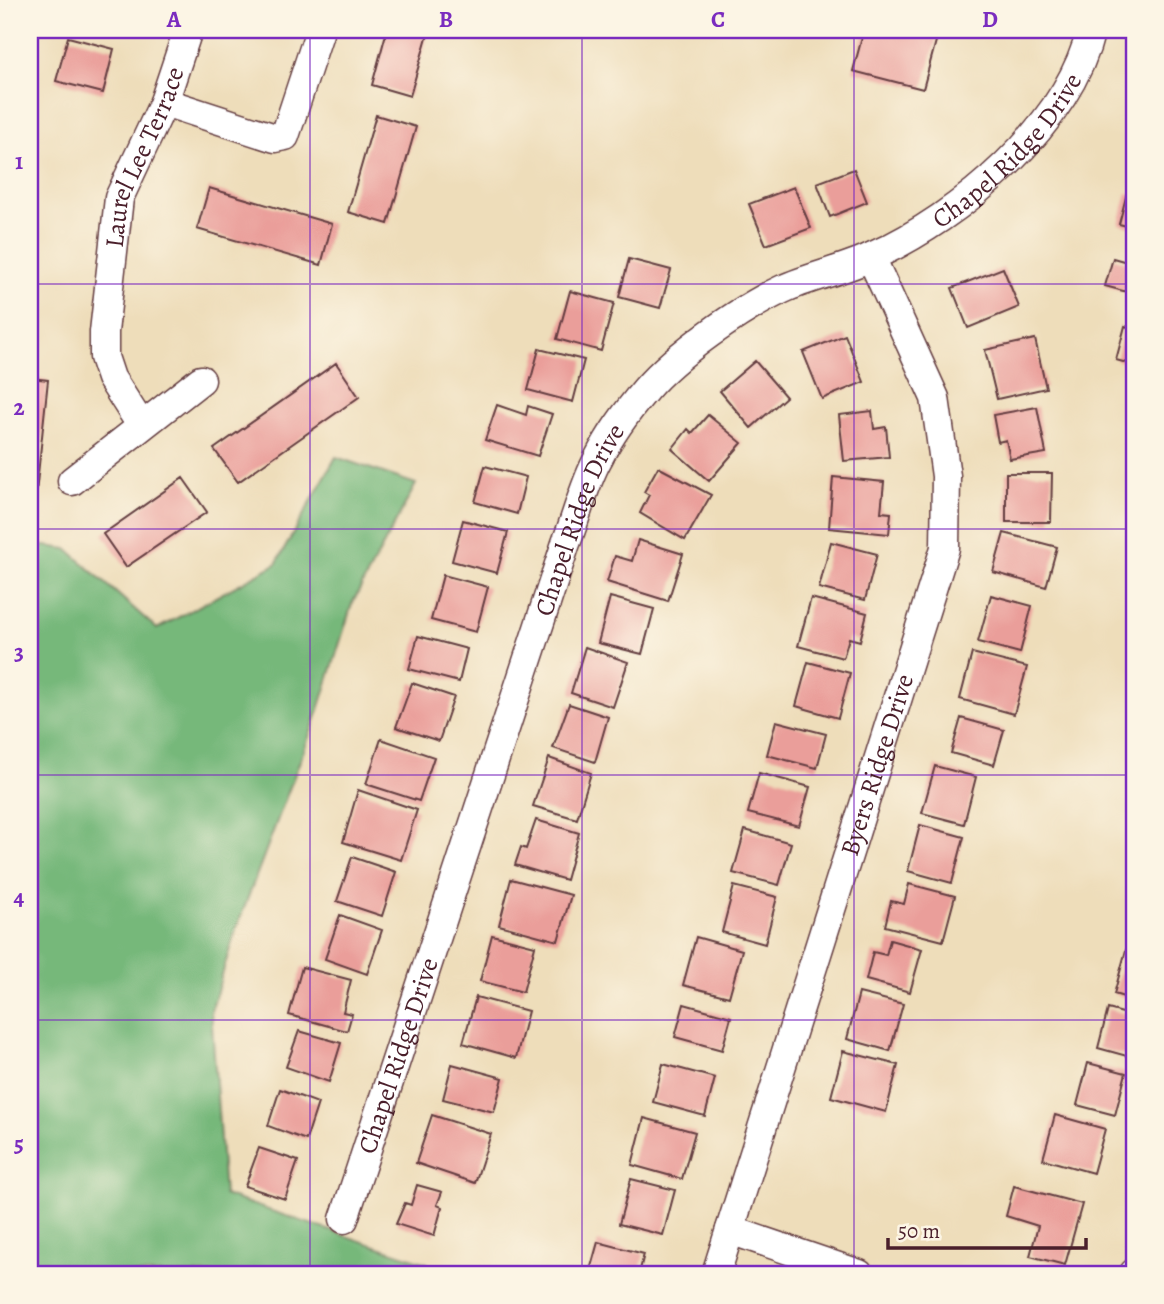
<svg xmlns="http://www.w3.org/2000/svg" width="1164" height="1304" font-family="Alegreya,serif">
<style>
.forest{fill:#76b87a;stroke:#606c52;stroke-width:2}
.building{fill:#ea9e9a}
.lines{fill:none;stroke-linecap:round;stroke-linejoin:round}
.minor-casing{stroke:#633c40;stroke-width:31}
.minor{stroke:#fff;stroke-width:28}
.grid{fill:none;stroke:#7b2cbf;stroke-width:2;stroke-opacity:0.55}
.labels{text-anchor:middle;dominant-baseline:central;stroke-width:5;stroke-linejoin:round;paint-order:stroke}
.street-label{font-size:26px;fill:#4a1f2b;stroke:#fcf5e5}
.neatline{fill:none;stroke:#7b2cbf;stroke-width:2.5}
.grid-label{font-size:23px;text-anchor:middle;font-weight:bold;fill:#7b2cbf}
</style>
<rect width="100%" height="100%" fill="#fcf5e5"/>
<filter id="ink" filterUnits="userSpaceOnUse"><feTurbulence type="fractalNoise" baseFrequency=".0143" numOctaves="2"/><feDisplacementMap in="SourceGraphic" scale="14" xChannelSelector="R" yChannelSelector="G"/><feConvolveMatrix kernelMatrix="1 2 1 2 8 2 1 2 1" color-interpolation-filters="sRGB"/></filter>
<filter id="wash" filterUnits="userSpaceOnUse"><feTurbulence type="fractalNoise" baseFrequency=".00686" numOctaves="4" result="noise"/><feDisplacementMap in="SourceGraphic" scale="28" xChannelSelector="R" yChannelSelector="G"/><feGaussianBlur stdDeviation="1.57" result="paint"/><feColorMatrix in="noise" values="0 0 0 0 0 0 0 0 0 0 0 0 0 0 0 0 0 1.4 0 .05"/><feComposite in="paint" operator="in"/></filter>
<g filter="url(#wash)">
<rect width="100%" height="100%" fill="#eeddba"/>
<path class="forest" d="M336,457l80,27 -64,120 -34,109 -83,219 -24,79 13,184 203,68 -4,11h-393v-730l37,5 90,80 119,-65z"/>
<g id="blocks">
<path class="building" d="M387,30h42l-19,66 -38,-11z
M864,30h75l-16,59 -70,-18z
M68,37l46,12 -11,44 -47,-12z
M376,115l40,12 -28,97 -40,-12z
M854,169l13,33 -37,15 -13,-34z
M794,187l17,41 -45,17 -17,-41z
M209,188l123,36 -11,41 -124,-36z
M1127,193l7,2v33l-15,-4z
M1131,247h3v47l-29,-8 8,-28 14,4z
M629,259l42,11 -11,38 -41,-11z
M1003,268l16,39 -51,21 -16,-40z
M570,291l44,12 -13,48 -44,-12z
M1125,326l9,3v36l-18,-5z
M845,335l19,47 -42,17 -19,-47z
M1035,339l11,49 -49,11 -12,-49z
M539,349l45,11 -11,42 -45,-12z
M755,361l31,36 -35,31 -31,-37z
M336,363l23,34 -121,85 -24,-33z
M30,378l18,2 -16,151h-2z
M497,405l29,10 2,-9 24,8 -14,42 -53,-16z
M1037,407l9,46 -36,6 -4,-19 -8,2 -5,-27z
M872,411l2,18 12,-2 3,30 -45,4 -5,-46z
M708,415l34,28 -33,38 -37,-32 16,-20 4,4z
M485,466l41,11 -9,37 -42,-12z
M658,467l53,28 -26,45 -45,-27 9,-18 -5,-3z
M1006,473h46l-1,49h-45z
M833,477l51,5 -3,30 10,1 -2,21 -60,-6z
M183,478l24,34 -81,55 -23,-33z
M463,520l45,12 -11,41 -45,-12z
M1004,533l53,14 -11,40 -53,-15z
M638,540l45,14 -15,47 -61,-19 8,-26 17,5z
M831,542l46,12 -12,46 -46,-12z
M443,575l45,12 -12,45 -45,-12z
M991,595l41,11 -12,47 -42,-11z
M610,597l44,12 -12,45 -44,-11z
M811,598l56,15 -7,28 -11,-3 -6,20 -45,-12z
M418,636l49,13 -8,33 -50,-13z
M585,647l43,15 -15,45 -42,-14z
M972,653l55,14 -13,47 -54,-15z
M808,662l42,11 -12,45 -42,-12z
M412,683l42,14 -15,44 -43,-14z
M569,704l39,13 -13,45 -42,-14z
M961,718l43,12 -10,35 -43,-12z
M776,721l50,13 -9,34 -50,-13z
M381,739l53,18 -15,44 -53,-17z
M549,758l42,15 -14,46 -44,-13z
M935,766l41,11 -12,47 -42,-11z
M759,773l51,14 -11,39 -51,-13z
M358,790l59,20 -16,50 -58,-18z
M536,820l43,13 -13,47 -51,-15 6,-18 5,2z
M920,825l44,12 -12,46 -44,-12z
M745,830l46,13 -12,42 -46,-12z
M352,857l44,15 -14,44 -45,-15z
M511,879l60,16 -13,46 -59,-16z
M909,884l46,12 -12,45 -58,-15 6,-25 13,3z
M734,886l43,11 -12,47 -43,-12z
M340,915l42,15 -15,44 -42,-15z
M492,935l43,11 -12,46 -43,-11z
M696,937l46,13 -13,47 -46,-12z
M890,940l32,9 -12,43 -44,-12 7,-28 13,3z
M1126,950l8,3v47l-20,-6z
M302,967l49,13 -8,32 9,2 -5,17 -58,-16z
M859,993l44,11 -13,47 -43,-12z
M476,997l52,14 -12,47 -53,-15z
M684,1004l47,13 -9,33 -47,-13z
M1108,1009l26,7v42l-36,-10z
M299,1031l42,12 -12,39 -43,-15z
M843,1051l55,14 -12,47 -55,-15z
M1088,1063l38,10 -11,42 -38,-10z
M452,1064l51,14 -9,34 -51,-13z
M663,1064l52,14 -10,38 -52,-14z
M280,1089l38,14 -12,37 -38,-14z
M432,1115l59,19 -16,49 -59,-20z
M1055,1115l50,14 -12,44 -50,-14z
M644,1118l51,14 -13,47 -50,-14z
M259,1148l39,13 -13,38 -40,-13z
M631,1179l44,11 -12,45 -44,-11z
M417,1185l25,7 -5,13 5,2 -8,29 -38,-12 9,-21 6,2z
M1014,1186l68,18 -17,61 -35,-9 8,-30 -32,-10z
M598,1242l46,12 -5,20h-50z"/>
</g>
</g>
<g filter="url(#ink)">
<use href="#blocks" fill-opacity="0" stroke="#633c40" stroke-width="2"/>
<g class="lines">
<g class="minor-casing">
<g id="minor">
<path d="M164,102l111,36 10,-2 35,-106"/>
<path id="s1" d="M141,425l-30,-47 -7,-21v-25l15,-134 45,-96 24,-72"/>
<path d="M72,481l129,-101"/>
<path id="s2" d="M344,1219l222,-676c11,-27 18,-59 32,-84 12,-24 31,-50 48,-70 30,-35 96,-81 137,-100 29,-13 61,-19 90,-33 87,-39 195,-130 218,-226"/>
<path d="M730,1230l129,44"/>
<path id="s3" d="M716,1274l229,-726 1,-72 -11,-78 -64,-141"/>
<path d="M1134,1274v-1"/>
</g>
</g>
<use href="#minor" class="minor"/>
</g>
</g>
<path class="grid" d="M310,30v1244M582,30v1244M854,30v1244M30,284h1104M30,529h1104M30,775h1104M30,1020h1104"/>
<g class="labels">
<g class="street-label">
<text stroke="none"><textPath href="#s2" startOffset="1326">Chapel Ridge Drive</textPath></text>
<text stroke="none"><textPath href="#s1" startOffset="284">Laurel Lee Terrace</textPath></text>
<text stroke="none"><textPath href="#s2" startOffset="738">Chapel Ridge Drive</textPath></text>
<text stroke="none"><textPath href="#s3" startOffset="534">Byers Ridge Drive</textPath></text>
<text stroke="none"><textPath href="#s2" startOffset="172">Chapel Ridge Drive</textPath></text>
</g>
</g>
<rect width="1164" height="1304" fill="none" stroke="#fcf5e5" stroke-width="77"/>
<path d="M888 1238v10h198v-10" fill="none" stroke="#4a1f2b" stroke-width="3.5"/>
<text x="898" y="1238" font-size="21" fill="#4a1f2b" stroke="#fcf5e5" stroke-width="5" paint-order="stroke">50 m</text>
<rect x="38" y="38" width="1088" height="1228" class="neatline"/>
<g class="grid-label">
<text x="174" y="27">A</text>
<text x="446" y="27">B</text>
<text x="718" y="27">C</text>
<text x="990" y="27">D</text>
<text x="19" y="169">1</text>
<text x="19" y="415">2</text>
<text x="19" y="660">3</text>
<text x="19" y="905">4</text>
<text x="19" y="1151">5</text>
</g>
</svg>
